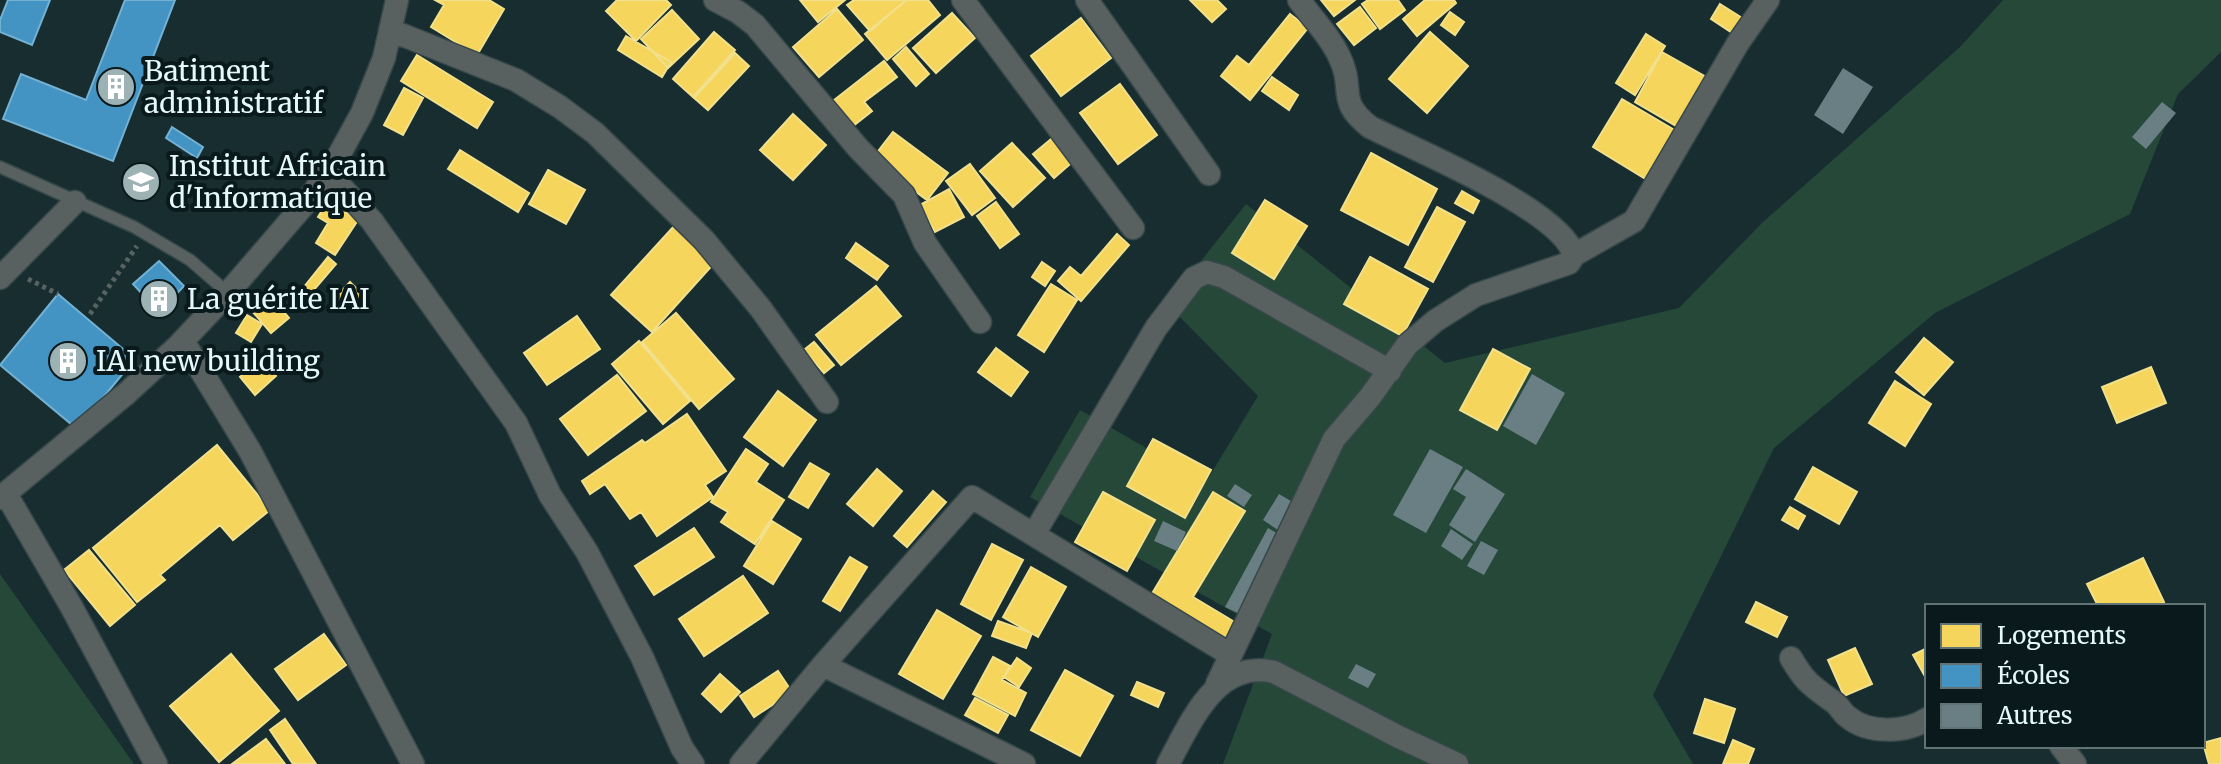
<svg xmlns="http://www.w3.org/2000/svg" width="2221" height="764" font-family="Merriweather,serif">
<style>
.green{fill:#254839}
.homes{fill:#f6d55c;stroke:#f1e08c;stroke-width:2}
.schools{fill:#4393c3;stroke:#74b2d4;stroke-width:2}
.building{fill:#6a7f84}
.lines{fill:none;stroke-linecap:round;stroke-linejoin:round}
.service-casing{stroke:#36484a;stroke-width:14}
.minor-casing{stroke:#36484a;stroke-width:25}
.path{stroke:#576262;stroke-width:5;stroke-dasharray:4 4;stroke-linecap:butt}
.service{stroke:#596160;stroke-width:11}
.minor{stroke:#596160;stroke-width:22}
.labels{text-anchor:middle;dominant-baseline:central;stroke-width:8;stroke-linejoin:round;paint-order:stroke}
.poi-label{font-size:28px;fill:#e5f9fc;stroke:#0a1a1c;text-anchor:start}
</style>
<rect width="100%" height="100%" fill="#182d2f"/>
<path class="green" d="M2003,0h218v52l-43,42 -48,120 -195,99 -161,135 -121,247 40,69h-470l49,-130 -242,-137 50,-87 126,72 52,-86 -91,-92 79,-100 199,159 234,-55 84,-86 197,-175z
M0,574l134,190h-134z"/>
<path class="homes" d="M435,0h54l15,9 -27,46 -46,-28 13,-22z
M617,0h49l5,5 -35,36 -30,-30z
M800,0h45l-27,22z
M854,0h52l-36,31 -23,-26z
M907,0h21l12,15 -53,45 -22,-26z
M1190,0h27l9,9 -14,13z
M1321,0h34l-21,16z
M1368,0h30l7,10 -25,19 -18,-25z
M1425,0h29l2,3 -39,33 -14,-17z
M1720,4l27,17 -10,15 -26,-17z
M1360,7l16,21 -22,17 -17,-21z
M837,9l26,31 -44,37 -26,-30z
M672,10l27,29 -31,29 -27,-29z
M1450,12l14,10 -9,13 -14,-10z
M952,13l23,25 -39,35 -23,-25z
M1290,14l18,14 -58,72 -29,-24 16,-20 12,9z
M1081,18l30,40 -50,38 -30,-40z
M714,32l21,18 -42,47 -20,-18z
M1430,32l38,34 -41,47 -38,-34z
M1646,34l19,12 -30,49 -19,-12z
M626,36l45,26 -9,15 -44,-27z
M906,47l23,27 -13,12 -23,-27z
M1662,52l44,25 -28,50 -43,-25z
M735,53l14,13 -41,44 -14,-12z
M417,55l76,47 -16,26 -76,-47z
M884,61l13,16 -33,25 8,9 -19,15 -20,-25z
M1272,77l26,18 -9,15 -27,-19z
M1120,84l37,51 -39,29 -38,-51z
M404,88l19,10 -20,37 -19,-10z
M1622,99l56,33 -29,49 -56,-34z
M793,114l33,31 -33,35 -33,-30z
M893,132l55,41 -21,27 -55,-41z
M1056,135l20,24 -22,19 -21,-24z
M1012,143l33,35 -32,29 -33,-36z
M460,150l69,43 -11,19 -70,-43z
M1371,153l66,36 -29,56 -67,-35z
M970,164l25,34 -23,17 -26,-34z
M548,170l37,20 -19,34 -37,-20z
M949,189l15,28 -29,15 -15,-27z
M1462,191l17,10 -6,12 -18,-10z
M1265,200l42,26 -33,53 -42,-26z
M328,201l30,19 -23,35 -19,-12 12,-20 -10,-6z
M996,202l23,32 -19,14 -23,-32z
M1437,207l28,15 -32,60 -28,-15z
M676,224l41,36 -65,72 -41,-37z
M1117,234l12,11 -48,56 -23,-20 12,-14 11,9z
M856,243l32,23 -11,14 -31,-22z
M328,257l8,7 -30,35 -7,-6z
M1370,257l58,32 -26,47 -58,-32z
M1042,262l13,9 -10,15 -13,-9z
M350,282l14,14 -14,14 -14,-13z
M1051,284l26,16 -33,52 -26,-17z
M876,286l25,30 -60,49 -25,-30z
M270,296l19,22 -18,15 -19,-22z
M676,313l58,66 -35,30 -57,-67z
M247,315l15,9 -11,18 -15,-9z
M577,316l23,33 -53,36 -23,-32z
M1924,338l29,24 -29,33 -28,-23z
M639,341l51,60 -27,23 -51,-60z
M814,342l20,23 -10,8 -20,-23z
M270,348l15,11 -8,11 -15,-11z
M996,348l32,24 -17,24 -33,-24z
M1493,349l37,20 -33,61 -37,-20z
M262,359l14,17 -21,19 -15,-18z
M2151,367l15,36 -49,20 -15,-36z
M617,375l29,36 -58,44 -28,-36z
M1895,381l36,23 -26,42 -36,-23z
M778,391l38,29 -33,46 -39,-29z
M687,414l39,57 -21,14 8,12 -56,39 -16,-24 -11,7 -25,-35 -15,10 -8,-13 60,-41 3,3z
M1153,439l58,31 -26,48 -58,-32z
M217,445l53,65 -37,30 -13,-15 -60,50 5,5 -28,22 -44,-54z
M746,449l22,15 -12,18 28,18 -29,44 -34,-22 7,-10 -17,-10z
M810,463l19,11 -21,34 -19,-11z
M1813,467l44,25 -18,32 -44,-25z
M877,469l25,22 -29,35 -26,-22z
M933,491l13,11 -39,45 -13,-11z
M1103,492l52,28 -28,51 -52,-29z
M1213,492l32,19 -52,86 45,27 -18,29 -76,-46z
M1790,507l15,9 -7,13 -16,-9z
M772,521l29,18 -28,45 -29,-18z
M694,528l20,29 -60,38 -19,-29z
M992,544l31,16 -32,60 -30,-16z
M89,550l46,55 -25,21 -46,-56z
M850,557l17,10 -27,44 -17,-10z
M2143,558l21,44 -7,4h-59l-11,-22z
M1031,567l35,20 -28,50 -35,-20z
M743,576l25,37 -64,43 -25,-37z
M1756,602l31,15 -10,20 -31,-15z
M937,610l44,26 -38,63 -44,-25z
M998,621l34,12 -6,15 -34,-12z
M324,634l22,31 -48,35 -23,-31z
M1855,648l17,36 -28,12 -16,-36z
M1927,648v32l-14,-25z
M231,654l48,57 -60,51 -49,-56z
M993,657l17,9 -8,14 24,13 -11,23 -42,-22z
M1017,658l14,10 -12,19 -15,-10z
M1065,670l48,26 -33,60 -49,-26z
M778,671l14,21 -38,25 -14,-21z
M720,674l20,18 -19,20 -19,-18z
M1137,682l27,11 -6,14 -27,-12z
M975,698l33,17 -10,18 -33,-18z
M1705,699l30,10 -11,34 -30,-10z
M285,719l31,45h-23l-23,-34z
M2221,738v26h-12l-6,-21z
M266,739l19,25h-53z
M1733,740l21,9 -6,15h-25z"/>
<path class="schools" d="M8,0h42l-18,45 -32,-13v-12z
M125,0h50l-62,161 -110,-42 18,-45 65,26z
M172,127l31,20 -6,11 -31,-20z
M159,261l25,25 -25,26 -26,-28z
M58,294l77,65 -58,70 -77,-64z"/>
<path class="building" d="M1843,68l30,19 -30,47 -29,-19z
M2162,102l14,11 -30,36 -14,-12z
M1532,374l33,19 -29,52 -33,-19z
M1430,449l33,18 -37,66 -33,-18z
M1466,469l39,25 -30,48 -26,-17 17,-28 -13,-8z
M1235,484l17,11 -8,12 -17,-11z
M1279,494l22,13 -17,27 -21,-14z
M1163,521l23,11 -9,19 -23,-10z
M1268,528l19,11 -41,78 -21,-10z
M1451,529l22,15 -11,16 -21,-14z
M1481,541l17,9 -14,25 -17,-9z
M1356,664l20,10 -8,14 -20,-10z"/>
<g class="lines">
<g class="service-casing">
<path id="service" d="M0,167l134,60 56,33 38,33"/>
</g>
<g class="minor-casing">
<path id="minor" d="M715,0l23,12 17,13 103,123 46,47 21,48 55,79
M963,0l170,228
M1087,0l122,174
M1299,0c13,18 31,36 40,56 17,34 -4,44 31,71 45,23 190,82 204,128
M390,30l126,50 44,27 35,26 109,107 57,69 66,93
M328,172l44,49 144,202 34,72 37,57 55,105 40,91 11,16
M0,278l75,-76
M183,341l67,110 163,313
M6,494l65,112 85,158
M0,498l127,-105 50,-46 51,-54 81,-94 30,-44 23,-42 22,-55 13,-58
M1034,534l122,-206 38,-50 13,-6 17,5 166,94
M1791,658c15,26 21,28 44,45 5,4 8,11 13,14 20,17 58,16 79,2
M1217,684l117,-245 36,-42 37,-52 28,-24 41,-26 93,-32 5,-8 60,-34 104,-178 30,-43
M2061,746l14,18
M741,764l82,-99
M1024,764l-201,-99 149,-168 259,158
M1168,764c23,-42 48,-105 106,-92l125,65 58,27"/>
</g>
<path class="path" d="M28,279l30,15
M90,314l47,-68"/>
<use href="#service" class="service"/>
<use href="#minor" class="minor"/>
</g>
<defs>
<g id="building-disc" transform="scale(2)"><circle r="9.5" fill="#9db2b4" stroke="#0a1a1c"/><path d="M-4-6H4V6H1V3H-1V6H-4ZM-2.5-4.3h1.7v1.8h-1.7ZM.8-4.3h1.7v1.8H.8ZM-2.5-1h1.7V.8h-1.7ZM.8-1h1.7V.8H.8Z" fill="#fff"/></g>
<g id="university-disc" transform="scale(2)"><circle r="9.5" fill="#9db2b4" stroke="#0a1a1c"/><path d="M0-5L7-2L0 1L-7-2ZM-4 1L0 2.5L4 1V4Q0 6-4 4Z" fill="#fff"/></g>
</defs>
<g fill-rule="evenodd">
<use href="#building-disc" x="116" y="87"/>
<use href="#university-disc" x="141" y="182"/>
<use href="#building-disc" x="159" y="299"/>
<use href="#building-disc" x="68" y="361"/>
</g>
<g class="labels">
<g class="poi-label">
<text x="144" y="71">Batiment<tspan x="144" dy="32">administratif</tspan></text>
<text x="169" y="166">Institut Africain<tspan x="169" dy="32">d'Informatique</tspan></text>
<text x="187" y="299">La guérite IAI</text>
<text x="96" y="361">IAI new building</text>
</g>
</g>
<rect x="1925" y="604" width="280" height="144" fill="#0a1a1c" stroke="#627376" stroke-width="2"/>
<rect x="1941" y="624" width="40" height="24" fill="#f6d55c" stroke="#627376" stroke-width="2"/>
<text x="1997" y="644" font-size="24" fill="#e5f9fc">Logements</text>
<rect x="1941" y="664" width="40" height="24" fill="#4393c3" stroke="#627376" stroke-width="2"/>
<text x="1997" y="684" font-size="24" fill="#e5f9fc">Écoles</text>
<rect x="1941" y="704" width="40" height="24" fill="#6a7f84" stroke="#627376" stroke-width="2"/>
<text x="1997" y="724" font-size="24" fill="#e5f9fc">Autres</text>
</svg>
